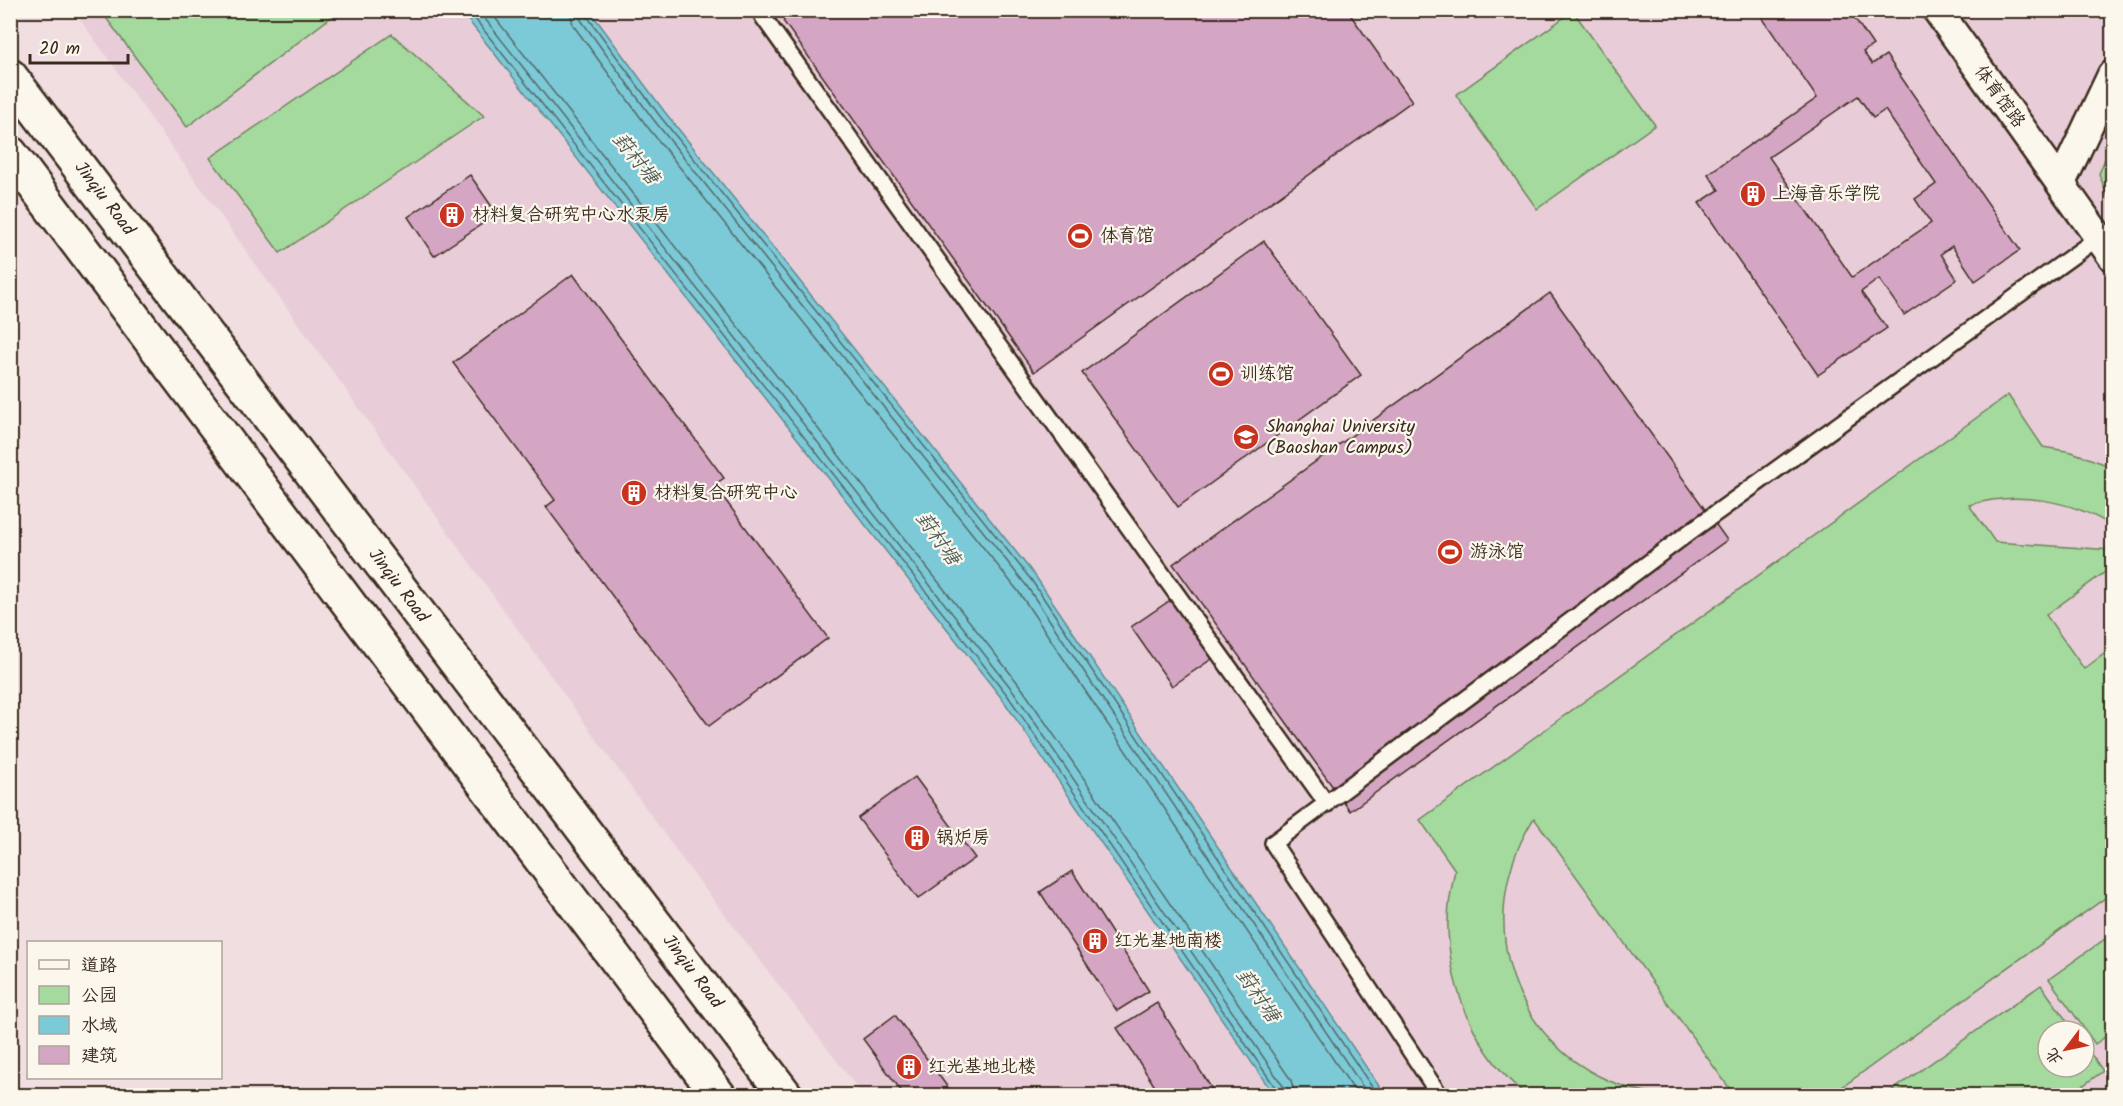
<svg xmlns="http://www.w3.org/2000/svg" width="2123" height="1106" font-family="Kalam,'LXGW WenKai TC',sans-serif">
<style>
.built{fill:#e8cdd8;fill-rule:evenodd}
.green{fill:#a4da9e;stroke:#70825e;stroke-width:1.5}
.water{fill:#7bcad8;stroke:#618a8e;stroke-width:1.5}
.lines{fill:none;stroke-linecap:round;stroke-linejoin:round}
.shore{stroke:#556a68;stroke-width:1.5}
.building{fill:#d5a5c4;stroke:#3b2a1e;stroke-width:1.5;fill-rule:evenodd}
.lane-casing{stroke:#3b2a1e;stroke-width:20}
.street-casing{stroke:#3b2a1e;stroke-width:33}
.primary-casing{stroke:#3b2a1e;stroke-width:38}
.lane{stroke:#fbf7ec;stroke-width:15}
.street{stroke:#fbf7ec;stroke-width:28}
.primary{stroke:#fbf7ec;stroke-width:33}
.labels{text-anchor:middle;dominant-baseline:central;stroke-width:4.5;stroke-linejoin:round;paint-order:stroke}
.street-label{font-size:18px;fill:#3b2a1e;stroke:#fbf7ec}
.poi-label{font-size:18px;fill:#3b2a1e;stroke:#fbf7ec;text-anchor:start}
.water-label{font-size:20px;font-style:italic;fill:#4e5a56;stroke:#fbf7ec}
</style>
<rect width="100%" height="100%" fill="#f0dee0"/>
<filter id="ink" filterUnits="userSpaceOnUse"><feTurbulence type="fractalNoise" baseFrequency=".0167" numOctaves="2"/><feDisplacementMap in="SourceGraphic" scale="12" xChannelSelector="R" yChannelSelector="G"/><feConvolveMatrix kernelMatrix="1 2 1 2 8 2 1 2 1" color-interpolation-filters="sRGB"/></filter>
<g filter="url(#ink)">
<path class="built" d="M74,11h2038v1084h-1249l-177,-231zM2048,1031h36v36h-36z"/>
<path class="green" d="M101,11h238l-152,116z
M1573,11l82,114 -118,84 -81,-114z
M392,34l92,82 -204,137 -70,-95z
M2112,141v67l-13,-34z
M2008,395l35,52 29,5 40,15v59c-42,-27 -96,-35 -143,-21l26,37 117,8v17l-66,48 38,54 28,-21v245l-281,202h-138l16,-1 21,-5 -196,-271c-74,117 -5,267 135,277h-143c-48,-39 -76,-103 -78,-165 -1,-20 3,-40 7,-60l-35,-50z
M2112,934v98l-17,12 -46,-65z
M2041,985l33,46h-26v36h36v-23l19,27 -33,24h-184z"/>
<path class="water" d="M461,11h129l74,100 372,466 349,518h-111l-271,-395z"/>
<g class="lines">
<path class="shore" d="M468,10l540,686 269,394 1,6
M478,10l536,682 269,394 3,10
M489,10l532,677 270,393 4,16
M570,10l3,15 73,100 372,466 340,505
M579,10l2,10 72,99 373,466 343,511
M586,10l1,6 72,99 373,466 346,515"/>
</g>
<path class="building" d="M797,10h550l65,91 -378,271 -251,-351z
M1757,10h92l24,35 -10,7 9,12 14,-9 134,195 -45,31 -23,-35 -11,8 16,25 -53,36 -25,-36 -18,13 26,36 -69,47 -119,-172 20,-13 -11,-16 109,-76zM1858,96l15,22 12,-8 51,74 -21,15 16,24 -79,54 -83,-120z
M470,175l27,39 -63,42 -26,-39z
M1264,241l97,134 -183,132 -96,-134z
M573,274l151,204 -10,7 114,153 -119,88 -163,-219 9,-7 -102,-137z
M1550,293l177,247 -377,271 -177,-247z
M1175,597l41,59 -44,30 -41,-59z
M915,777l60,81 -57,41 -60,-81z
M1072,871l77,120 -32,20 -77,-119z
M1157,1003l55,86 -11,7h-40l-44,-68z
M895,1015l59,81h-49l-42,-57z"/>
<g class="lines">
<g class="lane-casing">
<path id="lane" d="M771,10l-8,7 564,787
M1440,1096l-167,-253 418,-312 408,-294"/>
</g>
<g class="street-casing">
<path id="street" d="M1937,10l175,246
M2061,183l51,-108"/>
</g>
<g class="primary-casing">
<path id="primary" d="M10,76l776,1020
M10,153l709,943"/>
</g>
<use href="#lane" class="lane"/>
<use href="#street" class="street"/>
<use href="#primary" class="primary"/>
</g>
</g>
<defs>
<g id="building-disc" transform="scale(1.35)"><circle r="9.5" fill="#c8321e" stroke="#fbf7ec"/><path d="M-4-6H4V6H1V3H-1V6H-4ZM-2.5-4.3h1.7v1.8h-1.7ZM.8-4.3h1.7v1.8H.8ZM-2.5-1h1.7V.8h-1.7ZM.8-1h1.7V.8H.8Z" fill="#fff"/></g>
<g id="stadium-disc" transform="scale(1.35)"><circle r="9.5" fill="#c8321e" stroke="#fbf7ec"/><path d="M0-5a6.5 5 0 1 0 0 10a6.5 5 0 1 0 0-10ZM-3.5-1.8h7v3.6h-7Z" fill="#fff"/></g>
<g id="university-disc" transform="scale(1.35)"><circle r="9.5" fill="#c8321e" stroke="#fbf7ec"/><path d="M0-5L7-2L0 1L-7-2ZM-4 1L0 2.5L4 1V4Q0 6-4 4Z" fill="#fff"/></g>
</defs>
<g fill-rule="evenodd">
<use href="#building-disc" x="1753" y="194"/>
<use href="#building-disc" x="452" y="215"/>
<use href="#stadium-disc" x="1080" y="236"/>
<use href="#stadium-disc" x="1221" y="374"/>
<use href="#university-disc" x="1246" y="437"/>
<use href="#building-disc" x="634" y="493"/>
<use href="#stadium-disc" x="1450" y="552"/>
<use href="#building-disc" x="917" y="838"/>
<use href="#building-disc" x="1095" y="941"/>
<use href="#building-disc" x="909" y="1067"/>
</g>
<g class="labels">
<g class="street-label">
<text transform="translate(1999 97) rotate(54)">体育馆路</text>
<text transform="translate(104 199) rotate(53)">Jinqiu Road</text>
<text transform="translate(398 586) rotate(53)">Jinqiu Road</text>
<text transform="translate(692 972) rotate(53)">Jinqiu Road</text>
</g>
<g class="poi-label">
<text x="1772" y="194">上海音乐学院</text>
<text x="472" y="215">材料复合研究中心水泵房</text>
<text x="1100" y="236">体育馆</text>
<text x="1240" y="374">训练馆</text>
<text x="1266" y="427">Shanghai University<tspan x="1266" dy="21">(Baoshan Campus)</tspan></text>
<text x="654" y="493">材料复合研究中心</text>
<text x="1470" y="552">游泳馆</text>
<text x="936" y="838">锅炉房</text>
<text x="1114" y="941">红光基地南楼</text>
<text x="928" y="1067">红光基地北楼</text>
</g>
<g class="water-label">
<text transform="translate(635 159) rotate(51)">葑村塘</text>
<text transform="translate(937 539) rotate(55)">葑村塘</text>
<text transform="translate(1257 996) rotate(56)">葑村塘</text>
</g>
</g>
<rect width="2123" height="1106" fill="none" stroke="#fbf7ec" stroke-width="36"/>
<rect x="18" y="18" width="2087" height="1070" fill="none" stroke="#3b2a1e" stroke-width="2" filter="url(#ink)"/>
<rect x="27" y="941" width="195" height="138" fill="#fbf7ec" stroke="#aea59a" stroke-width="1.5"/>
<rect x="39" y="960" width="30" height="9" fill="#fbf7ec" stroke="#aea59a" stroke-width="1.5"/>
<text x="81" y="971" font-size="18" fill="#3b2a1e">道路</text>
<rect x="39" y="986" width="30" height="18" fill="#a4da9e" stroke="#aea59a" stroke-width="1.5"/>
<text x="81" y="1001" font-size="18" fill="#3b2a1e">公园</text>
<rect x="39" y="1016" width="30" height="18" fill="#7bcad8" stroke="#aea59a" stroke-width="1.5"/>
<text x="81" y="1031" font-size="18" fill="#3b2a1e">水域</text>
<rect x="39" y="1046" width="30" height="18" fill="#d5a5c4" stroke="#aea59a" stroke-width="1.5"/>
<text x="81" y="1061" font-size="18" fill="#3b2a1e">建筑</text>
<g transform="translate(2066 1049) rotate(238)"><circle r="28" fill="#fbf7ec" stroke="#aea59a" stroke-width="1.5"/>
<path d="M0-4.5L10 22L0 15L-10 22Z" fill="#c8321e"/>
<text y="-9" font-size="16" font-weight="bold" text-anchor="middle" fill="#3b2a1e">北</text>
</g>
<path d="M30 54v9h98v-9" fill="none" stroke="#3b2a1e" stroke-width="3"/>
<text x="39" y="54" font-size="18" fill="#3b2a1e" stroke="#fbf7ec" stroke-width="4.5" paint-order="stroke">20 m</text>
</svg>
